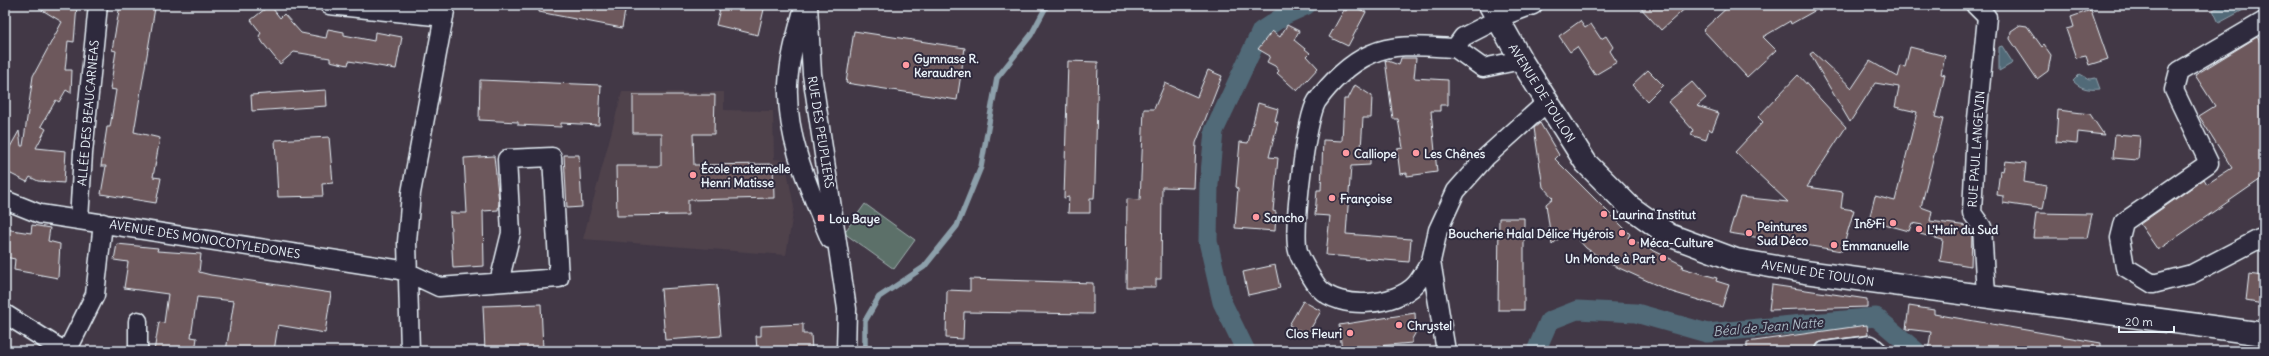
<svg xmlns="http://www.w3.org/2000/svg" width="2269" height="356" font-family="Delius,sans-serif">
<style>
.built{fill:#4f424c}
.green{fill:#5b6f69;stroke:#a2b0b0}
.water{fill:#516a78;stroke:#8da0ab}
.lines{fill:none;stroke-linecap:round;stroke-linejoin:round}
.stream{stroke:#8da0ab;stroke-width:5.5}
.canal{stroke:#516a78;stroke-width:19}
.building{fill:#6d585b;stroke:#e8f1f8}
.minor-casing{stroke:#e8f1f8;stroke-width:21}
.major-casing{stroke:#e8f1f8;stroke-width:25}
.minor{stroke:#2f2a3d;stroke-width:18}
.major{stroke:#2f2a3d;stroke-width:22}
.poi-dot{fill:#ff9aa2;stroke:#2f2a3d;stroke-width:1.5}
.labels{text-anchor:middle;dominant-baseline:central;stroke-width:4;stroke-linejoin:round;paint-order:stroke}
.poi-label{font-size:12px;font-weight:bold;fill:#e8f1f8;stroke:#2f2a3d;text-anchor:start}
.street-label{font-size:12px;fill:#e8f1f8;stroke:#2f2a3d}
.water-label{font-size:13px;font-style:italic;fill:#acbbc5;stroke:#2f2a3d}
</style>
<rect width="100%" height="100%" fill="#423846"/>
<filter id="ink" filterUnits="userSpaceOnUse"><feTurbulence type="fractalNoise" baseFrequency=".025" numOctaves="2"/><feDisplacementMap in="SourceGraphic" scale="8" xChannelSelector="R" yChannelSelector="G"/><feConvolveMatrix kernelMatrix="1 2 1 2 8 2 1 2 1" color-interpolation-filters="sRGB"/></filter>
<g filter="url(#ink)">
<path class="built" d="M622,92h102v18l49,1 1,48 11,1 9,47 -8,48 -203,-16z"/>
<path class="green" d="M865,204l50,36 -21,29 -50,-36z"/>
<path class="water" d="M2223,5h25l-1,3 -28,15 -6,-13z
M2002,46l11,17 -14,8v-24z
M2080,74l9,5 7,-1 4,11c-12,1 -19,0 -27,-8z"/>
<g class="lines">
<path class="stream" d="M865,351v-30l14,-24 45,-30 33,-41 24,-59 16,-89 34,-43 16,-30"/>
<path class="canal" d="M1246,351l-24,-49 -14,-61 1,-57 5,-53 47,-100 24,-16 22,-10
M1536,351l13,-30 28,-11 59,3 71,20 169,-16 40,34"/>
</g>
<path class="building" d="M34,5h43l-3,37 -6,-1 -3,29h7l-1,23 -5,-3 -7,12 -3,-2 -15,26 5,3 -10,19 30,3 -2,32 -26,-2 -8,-4 -3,5 -22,-11v-15l14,-25 2,15h2l10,-70 29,-54z
M120,5h34l1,3 -21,124 26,6 -7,39 8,1 -5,25 -55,-9 5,-28h-5l6,-39h3l6,-37 -6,-1 6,-38 -4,-1z
M270,5l10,13 4,-4 17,19 25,5 2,-9 16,3v3l30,6 1,-9 27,5 -6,32 -47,-8 -1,4 -18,-4v-3l-36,-6 -14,12 -17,-21 -4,-7 2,-3 -10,-13z
M539,5h87l-4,23 -83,-16z
M721,5h44l-7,30 -42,-10z
M1349,5l17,7 -18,34 -19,-9 15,-27 2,1z
M1638,5h51l-28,25z
M1730,5h95l-34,19 -1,-3 -27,16 13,13 -29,27 -44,-47z
M2091,10l17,49 -19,6 -3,-9 -10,2 -10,-29 8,-2 -3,-10z
M1580,21l5,7 6,-4 10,15 5,-3 7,11 -3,4 7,11 -22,13 -18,-28 -7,5 -11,-16z
M1287,25l12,6 -5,9 16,13 -3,3 11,12 -21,23 -20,-18 2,-2 -4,-5 -8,-4 3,-6 -12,-7 14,-18 8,6z
M2020,25l7,1 15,21 2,-2 7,10 -3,16 -11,8 -27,-40 1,-8z
M854,31l111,17 -8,52 -111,-17z
M2257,37l7,11v129l-106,73 -18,-26 64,-45 3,5 25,-16 -33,-52 16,-10 -20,-31z
M1910,47l35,9 -4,18 4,1 -10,42 8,2 -22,88 11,4 -2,10 38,5 4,8 -1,32 -31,-5 3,-21 -23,-6 2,-9 -10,-2 -3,8 -40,-11 6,-24 20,5 22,-89 -22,-5 4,-20 -24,-4 -25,39 -40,-68 3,-2 39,36 18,-27 28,16 3,-11 4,1z
M1401,58h15l-2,20 34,2v25h-8v6h-9l6,61 -30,4v-3l-7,1 -3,-25 6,-1 -5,-29h-5l-8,-59 14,5z
M1068,61l30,1 -3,120 -1,16h-4v15h-22l1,-16 -5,1z
M1208,70l14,6 -26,67 -2,45 -32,-1 -1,92h-5v8h-30l1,-88 13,1 4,-91h10l11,-26 32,14z
M1648,70l15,15 -16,16 -15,-16z
M1798,75l48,52 -39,60 36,5 -2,16 13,2 -12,41 -113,-18 11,-36 48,5 -53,-50 28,-30 -5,-5z
M480,80l121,5 -2,40 -38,-2v4l-43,-2v-3l-39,-2z
M1692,82l14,16 -9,8 22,7 -7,18 -3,-2 -3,11 -15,-5 2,-5 -25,-28z
M1355,85l17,11 -1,22h-8l-2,31 9,1v15l-19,1 -5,68 65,5 -2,23 -83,-7 4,-39 -15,-1 2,-25h4l2,-50 19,1 2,-42h4z
M326,90l1,16 -75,5 -1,-16z
M633,95h82l-1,39h-21l1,31 79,-1 1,34 -86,2v15l-71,1 -1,-50h45v-33h-28z
M1258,103l20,6 -3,12 3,1 -9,35 9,1 -5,53 3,1 -1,19 -40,-3 3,-40 -2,-1 4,-45 8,1z
M2058,110l32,4 14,21 -26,-3 -1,12 -21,-2z
M1540,123l19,32 -4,4 75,75 -2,4 55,27 -1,3 35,10 -1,3 13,4 -7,22 -50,-15 -64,-29 -22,-15 -17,-19 -17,16 -6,-41 7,-6 -10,-11 -9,-59z
M2115,134l25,2 -2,24 -25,-2z
M329,137l4,46 -11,1 1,12 -45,1 -3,-57z
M564,155h15l3,52 -15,1z
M494,156l5,46 -1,8 -15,1 1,55 -31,2 -3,-55h17l-3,-55z
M2005,161l21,2 -2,19 23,4 -4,23 -40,-6v-7l-6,-1 3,-25 3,1z
M2036,213l56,1 -5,24h-54z
M1499,218h25v92h-26z
M32,225l18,3 -2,13 12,3 -2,34 -44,-8 1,-11 -10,-2v-28l26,4z
M117,244l41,4 -1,3 44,3 -2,18 12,3 120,18 -6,40 -47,-8 -4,26h-48l8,-50 -37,-4 -6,40 6,1 -2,13h-41l5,-29 5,1 4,-29 -44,-6 4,-26 -14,-2z
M1275,265l5,23 -32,7 -5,-23z
M2249,274l15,2 -1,28 -17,-3z
M970,279l123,4v31l-129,-2 -1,27 -17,-1 1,-48 23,1z
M717,285l4,51 -56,4 -4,-51z
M1772,285l95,14v8l-98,3z
M1303,301l18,10 -13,22h-5l-14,-8z
M541,304l2,46 -58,1 -2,-45z
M1909,306l25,4v4l167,29v8h-173l3,-19 -25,-3z
M1415,313l1,19 -4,7v4l-46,4 -3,1v3h-21l-3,-26z
M803,324v10h8l1,17h-55l-1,-15h5v-10z
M1867,325l1,10 -44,6 -6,2 -3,5 -21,3h-47v-9z"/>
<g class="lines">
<g class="minor-casing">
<path id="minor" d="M329,5l115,12
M808,5l4,69 35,235 -1,42
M1975,5l12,12 -11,112 -4,84 10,14 4,68
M802,14c-6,22 -13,47 -14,71 -2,55 22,105 42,154
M2264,21l-85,50 -5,19 35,73 -85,59 -4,16 5,29 28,17 39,-10 67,-35h5
M1455,48l8,-11 45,-23 25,-9
M1455,48l28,20 38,-8
M5,200l35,14 355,55 12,3 32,15 120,-9 -7,-121 -45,2 4,74 -12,49
M79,220l4,-67 15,-148
M1431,261c-5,7 -9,16 -15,23 -20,22 -76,27 -97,4 -6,-7 -19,-29 -21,-37 -6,-20 8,-133 19,-150 13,-18 33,-38 54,-47 25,-12 57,-7 84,-6
M5,314l59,37
M138,321v30
M67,351l28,-56 8,-72
M410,351l-3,-109 4,-49 35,-188
M1446,351l-15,-90 7,-31 18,-39 30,-34 61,-55
M1825,351l46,-6 7,6"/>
</g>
<g class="major-casing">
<path id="major" d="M1490,5l31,55 65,103 44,44 39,28 67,25 69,12 459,62"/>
</g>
<use href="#minor" class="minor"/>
<use href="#major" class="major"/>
</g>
</g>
<g class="poi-dot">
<circle cx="906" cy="65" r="4"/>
<circle cx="1346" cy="153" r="4"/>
<circle cx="1416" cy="153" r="4"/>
<circle cx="693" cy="175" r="4"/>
<circle cx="1332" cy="198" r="4"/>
<circle cx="1604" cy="214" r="4"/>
<circle cx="1256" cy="217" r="4"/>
<rect x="817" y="214" width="8" height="8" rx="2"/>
<circle cx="1893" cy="223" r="4"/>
<circle cx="1919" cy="229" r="4"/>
<circle cx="1622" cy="233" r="4"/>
<circle cx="1749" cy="233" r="4"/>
<circle cx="1632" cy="242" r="4"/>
<circle cx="1834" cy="245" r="4"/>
<circle cx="1663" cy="258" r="4"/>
<circle cx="1399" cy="325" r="4"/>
<circle cx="1350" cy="333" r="4"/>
</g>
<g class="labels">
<g class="poi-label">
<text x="914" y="58">Gymnase R.<tspan x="914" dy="14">Keraudren</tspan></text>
<text x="1354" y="153">Calliope</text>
<text x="1424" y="153">Les Chênes</text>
<text x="701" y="168">École maternelle<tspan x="701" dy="14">Henri Matisse</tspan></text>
<text x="1340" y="198">Françoise</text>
<text x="1612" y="214">Laurina Institut</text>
<text x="1264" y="217">Sancho</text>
<text x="829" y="218">Lou Baye</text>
<text x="1885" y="223" text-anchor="end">In&amp;Fi</text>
<text x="1757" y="226">Peintures<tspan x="1757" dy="14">Sud Déco</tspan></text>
<text x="1927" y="229">L'Hair du Sud</text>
<text x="1614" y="233" text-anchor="end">Boucherie Halal Délice Hyérois</text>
<text x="1640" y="242">Méca-Culture</text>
<text x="1842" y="245">Emmanuelle</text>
<text x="1655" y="258" text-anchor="end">Un Monde à Part</text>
<text x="1407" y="325">Chrystel</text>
<text x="1342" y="333" text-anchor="end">Clos Fleuri</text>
</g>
<g class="street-label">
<text transform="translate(1542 93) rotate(58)">AVENUE DE TOULON</text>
<text transform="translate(88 113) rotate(-85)">ALLÉE DES BEAUCARNEAS</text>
<text transform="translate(821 132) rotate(81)">RUE DES PEUPLIERS</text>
<text transform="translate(1976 149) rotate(-86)">RUE PAUL LANGEVIN</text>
<text transform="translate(205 239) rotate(9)">AVENUE DES MONOCOTYLEDONES</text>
<text transform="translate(1818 273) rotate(9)">AVENUE DE TOULON</text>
</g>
<g class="water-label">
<text transform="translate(1768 327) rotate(-5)">Béal de Jean Natte</text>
</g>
</g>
<rect width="2269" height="356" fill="none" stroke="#2f2a3d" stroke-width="20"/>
<rect x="10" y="10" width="2249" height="336" fill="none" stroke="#e8f1f8" stroke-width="1.5" filter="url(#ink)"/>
<path d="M2119 326v6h55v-6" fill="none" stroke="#e8f1f8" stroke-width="2"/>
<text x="2125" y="326" font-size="12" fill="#e8f1f8" stroke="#2f2a3d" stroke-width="3" paint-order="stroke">20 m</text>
</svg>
